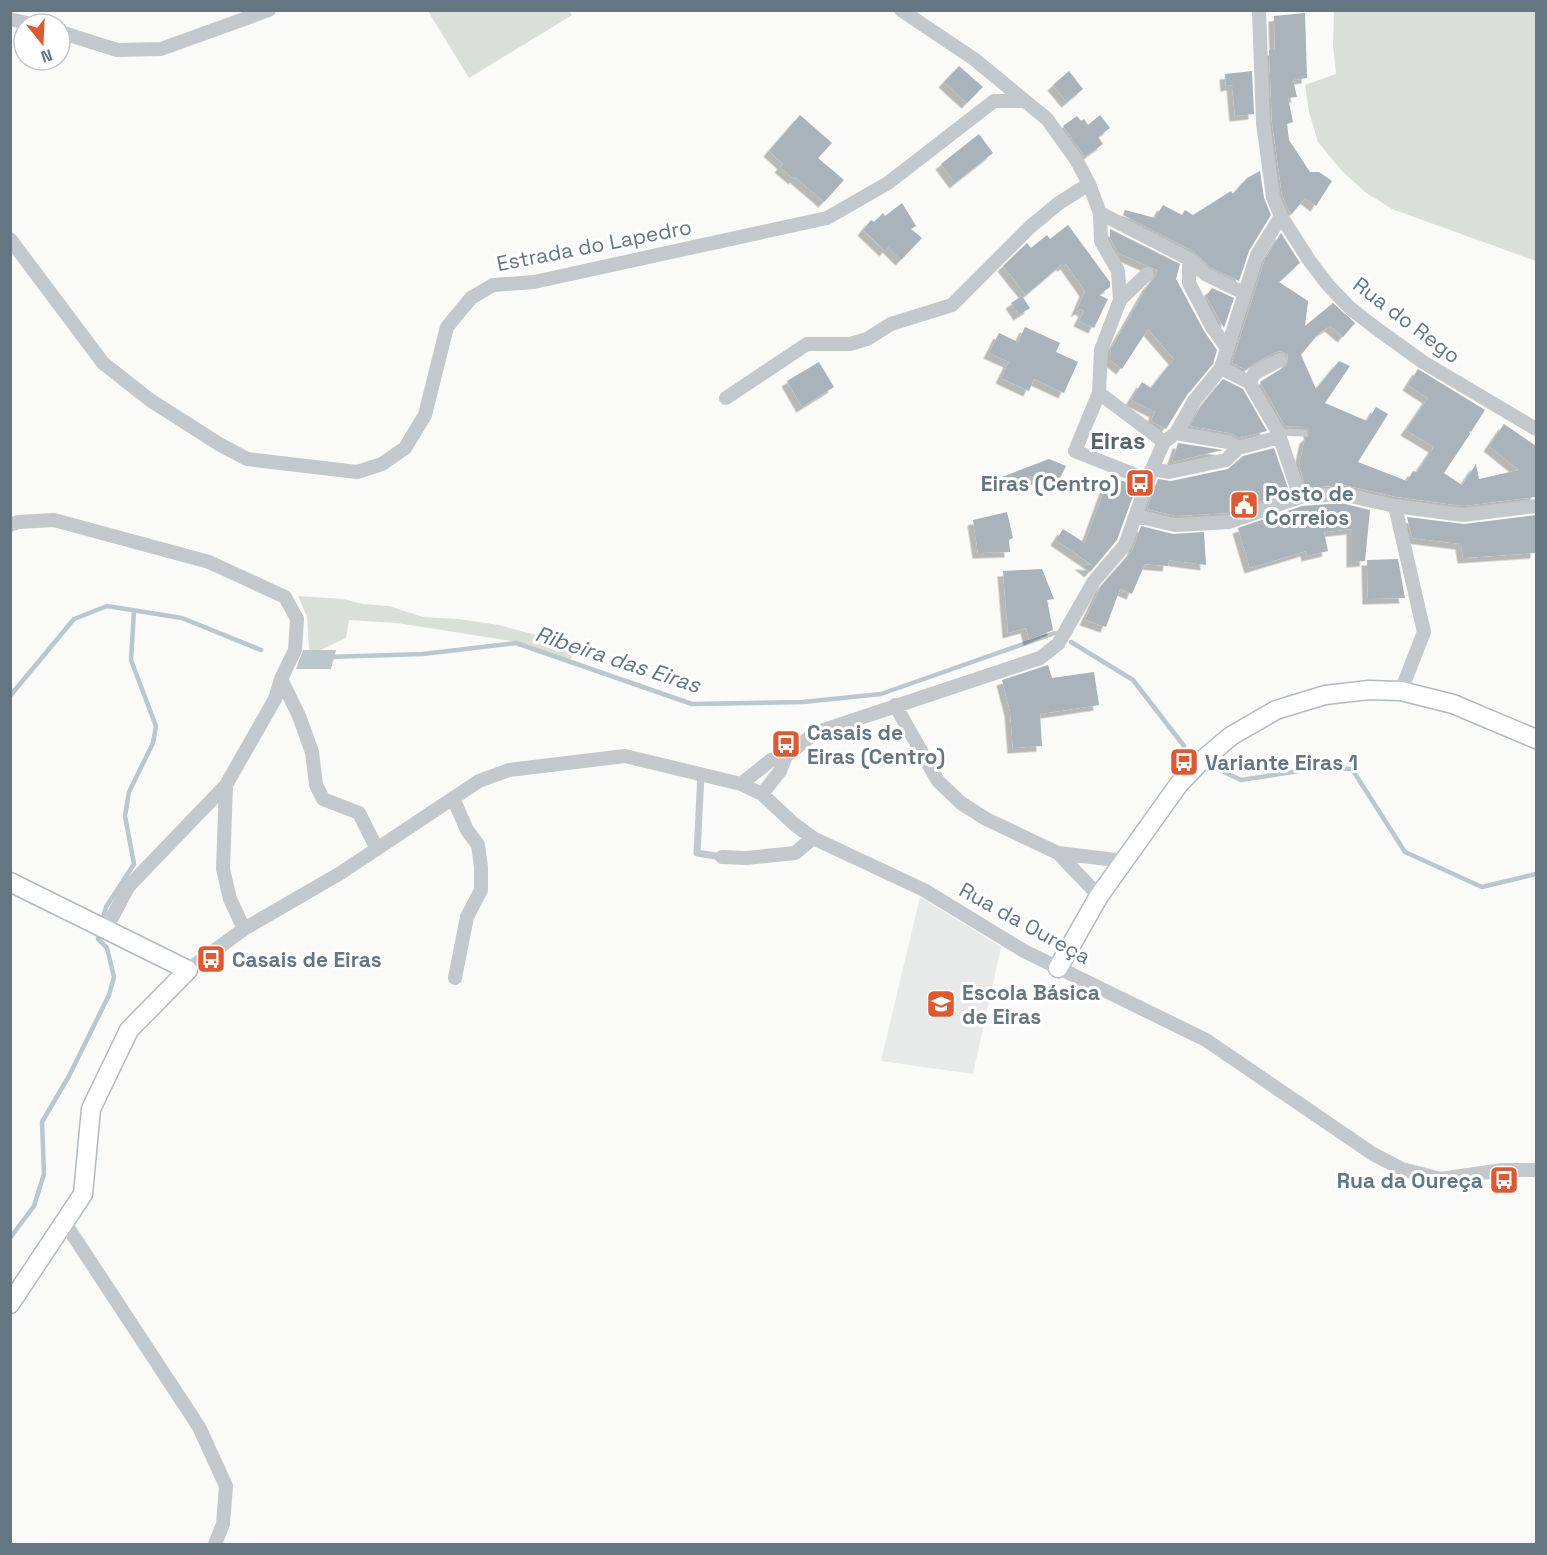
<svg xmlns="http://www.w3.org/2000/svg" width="1547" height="1555" font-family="'Space Grotesk',sans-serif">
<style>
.built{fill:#e8e9e9}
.green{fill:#dadfd7}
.water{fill:#bbc7cb}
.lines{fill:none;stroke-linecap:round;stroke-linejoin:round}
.stream{stroke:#bbc7cb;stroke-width:4.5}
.building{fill:#aab3b9;filter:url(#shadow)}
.secondary-casing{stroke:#b3babf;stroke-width:21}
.lane{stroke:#c3c8cc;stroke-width:7}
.street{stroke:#c3c8cc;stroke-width:14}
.secondary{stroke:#fff;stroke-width:18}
.labels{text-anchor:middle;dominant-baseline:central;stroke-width:6;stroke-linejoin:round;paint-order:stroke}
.street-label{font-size:21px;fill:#657683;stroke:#fff}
.poi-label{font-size:21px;font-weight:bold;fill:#657683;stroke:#fff;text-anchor:start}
.water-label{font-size:22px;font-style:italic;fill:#60757c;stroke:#fff}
.quarter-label{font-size:24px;font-weight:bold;fill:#57646e;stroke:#fff}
</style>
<defs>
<filter id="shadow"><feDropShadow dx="-5.5" dy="5.5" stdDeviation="0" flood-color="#0004"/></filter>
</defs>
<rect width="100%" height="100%" fill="#fafaf8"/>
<path class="built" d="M920,897l81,50 -28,127 -92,-13z"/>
<path class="green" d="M569,11l3,4 -103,63 -41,-67z
M1334,11h202v250l-144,-52 -27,-17 -24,-22 -23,-28 -9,-30 -4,-27 31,-11 -3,-29z
M298,596l45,3 20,5 26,2 34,11 35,2 41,6 78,21 -7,14 -59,-19 -114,-18 -48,-3 -3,18 -34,16 -3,-6 -2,-31z"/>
<path class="water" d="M303,650h33l-5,19h-35z"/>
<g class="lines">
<path class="stream" d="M1071,642l62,38 51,66
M328,657l95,-3 93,-11 176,61 111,-2 78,-8 174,-61
M10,696l64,-77 33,-13 75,12 79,32
M1211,766l30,14 78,-12 33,1 53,83 77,35 54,-13
M102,922l4,-15 28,-43 -9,-48 4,-24 24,-49 3,-17 -25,-66 3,-49
M10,1238l24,-32 10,-32 -2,-52 27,-46 40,-81 5,-18 -7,-29 -9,-9 2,-6"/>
</g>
<path class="building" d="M1305,13l2,65 -14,2 4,17 -9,1 5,24 -6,2 2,16 21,32h9l13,9 -16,25 -11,-8 -14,17 -9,-20 -10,-73 -3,-72h6l-1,-34z
M959,66l24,21 -16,16 -23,-21z
M1069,71l14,18 -16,13 -14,-17z
M1252,71l2,43 -19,2 -3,-31 -6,1 -1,-12z
M800,115l32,28 -14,15 26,22 -20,22 -29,-25 -1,2 -14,-12 3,-3 -14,-13z
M1100,115l10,13 -12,9 5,7 -18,13 -22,-31 14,-10 4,5 3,-2 4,6z
M979,134l14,19 -38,30 -14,-19z
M1260,171l4,27 7,17 -22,36 -10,30 -29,-14 -17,-16 -70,-36 2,-5 30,8 8,-13 19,10 3,-5 8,5 38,-24 2,3 14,-16z
M902,203l14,23 -5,3 11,9 -21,22 -13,-13 -3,4 -22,-21 8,-10 3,2 9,-9 2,3z
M1068,225l42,57v5l-11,8 9,4 -14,29 -15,-7 5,-10 -4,-2 -4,3 9,-21 -19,-27 -3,2 -2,-1 -35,30 -23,-29 24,-23 4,5 16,-13 3,4z
M1110,229l70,35 -4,15 28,52 13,19 -4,14 -26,31 -21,34 -15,-8 4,-9 -24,-12 11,-18 9,6 23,-29 -26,-30 -26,40 -12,-9 1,-11 37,-64 7,-8 2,-7 -39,-17 -8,-15z
M1281,233l19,30 -21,19 29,19 -3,25 28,-23 22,20 -12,14 -13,-11 -12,8 -17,21 15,34 23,-28 11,5 -25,37 42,18 9,-14 12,7 -30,48 49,19 6,-10 4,1 17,-25 -28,-17 22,-32 -20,-13 10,-16 67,41 -14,22 -2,-1 1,3 -26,39 18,12 14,-21 3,15 40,-9 -30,-24 15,-22 32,22v51l-73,9 -66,-9 -53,-12 -38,3 -7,-22 6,-28 4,-3v-4l-2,-4 -22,-1 -25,-44 27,-17 1,-10 -7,-4 -5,1 -25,13 -5,5 -14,-7 33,-104z
M1212,288l22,10 -10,30 -18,-32z
M1022,296l8,12 -11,7 -8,-12z
M1025,327l35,16 -4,9 22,10 -14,31 -30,-14 -5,12 -28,-13 8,-16 -20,-9 10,-20 19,9z
M819,362l15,25 -32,20 -15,-26z
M1223,379l20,10 24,42 -28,7 -9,-5 -40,-7 11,-20z
M1178,443l45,7 -51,12z
M1274,448l15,43 -62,22 -51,3 -29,-7 11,-30 13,2 57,-12 15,-13z
M1049,459l17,7 -11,22 -25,-12 -5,13 -31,-9z
M1109,477l28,8 -20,55 -27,32 -10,-8 12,1 -36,-25 7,-11 22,14z
M1341,503l29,7 -5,51 -13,1v-33l-28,3 4,19 -21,5 -1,-5 -56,17 -12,-40 64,-22z
M1007,512l6,26 -4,2 1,12 -32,1 -5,-33z
M1536,515v38l-73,5 -2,-14 -49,-6 -5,-21 57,7z
M1141,526l32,8 31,-2 2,33 -37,-5 -1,6 -23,-2 -13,30 -12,-5 -14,38 -21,-7 16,-34 31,-35z
M1398,559l7,39 -37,1 -1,-39z
M1042,569l12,30 -7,1 6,30 -24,10 -3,-12 -18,5 -5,-62z
M1048,665l4,13 42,-6 5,33 -59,9 2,32 -29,2 -3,-37 -8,-31z"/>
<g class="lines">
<g class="secondary-casing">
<path id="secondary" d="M10,882l178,88 -59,60 -38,79 -8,85 -73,110
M1058,968l41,-72 80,-112 20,-21 32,-27 45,-26 49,-15 44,-5 32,1 52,13 83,35"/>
</g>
<path class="lane" d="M1278,432l26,1
M701,774l-4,79 25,4"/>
<path class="street" d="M901,10l73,49 73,60 30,42 12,23 11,29 1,28 17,30 2,29 -19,50 -2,43
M1259,10l4,113 10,74 8,19 28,44 19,25 22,23 27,21 46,33 113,67
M10,19l21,5
M60,32l57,18 44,-1 108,-39
M1100,213l89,46 16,15 39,19
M10,239l93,124 47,37 69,44 28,15 110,13 25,-8 23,-16 20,-33 22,-88 24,-29 22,-13 41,-3 293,-64 61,-35 106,-82h29
M1189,259v24l23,44 15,21
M1120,300l27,-26
M1221,368l28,14 29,50 22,65
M1249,382l6,-9 25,-13
M726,398l81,-54h43l17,-5 24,-15 61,-19 78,-78 29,-24 30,-19
M1176,433l52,9 10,6 41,-11
M1152,469l17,3 57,-12 12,-12
M1148,480l-73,-29 24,-58 65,49
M1395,506l29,126 -23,59
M1136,516l39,9 54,-3 71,-25 42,-3 53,12 68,9 73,-9
M10,525l8,-3 36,-2 155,42 76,35 12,22 -2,31 -14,29 -6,20 -49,86 -98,102 -22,42
M281,679l18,37 13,36 4,33 7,14 36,14 18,36
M895,705l43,76 23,22 25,16 72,34 66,8
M741,784l30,-24 15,-4
M226,785l-3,84 7,30 14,30
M762,794l18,-23 6,-15 29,-23 225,-75 18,-14 36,-63 31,-36 27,-76 12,-27 12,-9 18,-32 27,-33 36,-113 24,-39
M453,798l14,32 11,15 3,22v23l-14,27 -12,61
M1058,853l41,43
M722,857l24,1 49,-5 18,-15
M188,970l56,-41 95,-55 140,-93 30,-11 116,-14 116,28 21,10 32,30 19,14 111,52 100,61 182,89 167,114 29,15 39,10 61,-9h34
M65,1223l134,204 27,59 -3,38 -8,20"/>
<use href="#secondary" class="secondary"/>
</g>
<defs>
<g id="bus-square" transform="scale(1.5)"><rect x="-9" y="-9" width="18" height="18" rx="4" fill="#e4572e" stroke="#fff"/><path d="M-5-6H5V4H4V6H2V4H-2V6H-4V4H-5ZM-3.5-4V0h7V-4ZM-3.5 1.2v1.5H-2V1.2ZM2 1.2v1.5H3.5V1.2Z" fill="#fff"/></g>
<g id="civic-square" transform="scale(1.5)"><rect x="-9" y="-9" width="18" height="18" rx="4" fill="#e4572e" stroke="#fff"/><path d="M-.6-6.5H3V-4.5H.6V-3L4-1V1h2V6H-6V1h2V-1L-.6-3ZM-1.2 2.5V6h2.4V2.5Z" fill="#fff"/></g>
<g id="school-square" transform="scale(1.5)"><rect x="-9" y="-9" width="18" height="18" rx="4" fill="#e4572e" stroke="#fff"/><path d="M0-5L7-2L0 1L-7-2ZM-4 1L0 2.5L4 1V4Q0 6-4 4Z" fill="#fff"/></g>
</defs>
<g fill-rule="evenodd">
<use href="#bus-square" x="1140" y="483"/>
<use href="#civic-square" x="1244" y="505"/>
<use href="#bus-square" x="786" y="744"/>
<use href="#bus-square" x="1184" y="762"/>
<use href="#bus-square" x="211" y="959"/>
<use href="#school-square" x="941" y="1004"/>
<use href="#bus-square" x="1504" y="1180"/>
</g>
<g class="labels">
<g class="street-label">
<text transform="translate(594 245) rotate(-11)">Estrada do Lapedro</text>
<text transform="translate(1407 320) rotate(37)">Rua do Rego</text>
<text transform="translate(1025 923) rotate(29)">Rua da Oureça</text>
</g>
<g class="poi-label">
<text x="1119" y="483" text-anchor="end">Eiras (Centro)</text>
<text x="1265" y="493">Posto de<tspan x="1265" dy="24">Correios</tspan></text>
<text x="807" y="732">Casais de<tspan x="807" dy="24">Eiras (Centro)</tspan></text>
<text x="1205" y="762">Variante Eiras 1</text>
<text x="232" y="959">Casais de Eiras</text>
<text x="962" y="992">Escola Básica<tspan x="962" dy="24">de Eiras</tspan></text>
<text x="1483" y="1180" text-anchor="end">Rua da Oureça</text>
</g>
<g class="water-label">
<text transform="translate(618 659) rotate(18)">Ribeira das Eiras</text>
</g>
<g class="quarter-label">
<text x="1118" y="440">Eiras</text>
</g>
</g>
<rect width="1547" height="1555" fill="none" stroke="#657683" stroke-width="24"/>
<g transform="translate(42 42) rotate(162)"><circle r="28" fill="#ffffff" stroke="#c1c8cd" stroke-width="1.5"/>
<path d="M0-4.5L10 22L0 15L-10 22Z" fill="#e4572e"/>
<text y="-9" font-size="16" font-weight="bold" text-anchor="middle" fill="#657683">N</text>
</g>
</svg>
